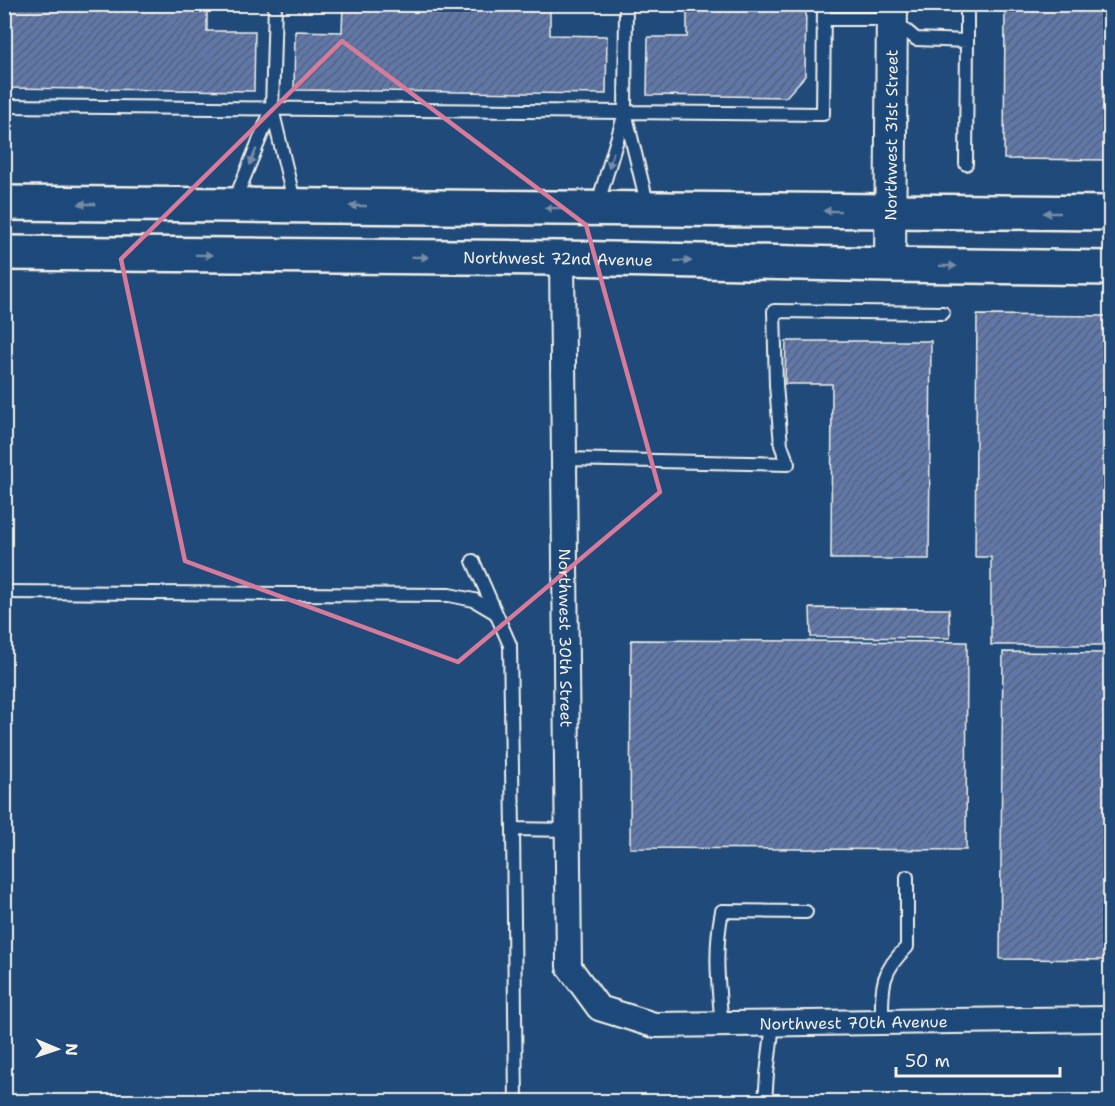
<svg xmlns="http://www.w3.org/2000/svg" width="1115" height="1106" font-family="'Shantell Sans',sans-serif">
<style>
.building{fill:url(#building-hatch);stroke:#f4f1e8;stroke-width:1.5}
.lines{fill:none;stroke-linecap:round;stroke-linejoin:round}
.service-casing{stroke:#f4f1e8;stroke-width:16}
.minor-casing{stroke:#f4f1e8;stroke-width:28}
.tertiary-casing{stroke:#f4f1e8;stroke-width:34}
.secondary-casing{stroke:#f4f1e8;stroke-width:38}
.service{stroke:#1f4a7a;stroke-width:12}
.minor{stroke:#1f4a7a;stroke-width:24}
.tertiary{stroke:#1f4a7a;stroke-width:30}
.secondary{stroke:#1f4a7a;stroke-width:33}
.oneway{fill:#748da6}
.marked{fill:none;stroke:#d87a9a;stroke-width:4.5;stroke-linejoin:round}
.labels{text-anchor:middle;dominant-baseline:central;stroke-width:4.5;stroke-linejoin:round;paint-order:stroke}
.street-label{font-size:16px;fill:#f4f1e8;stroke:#1f4a7a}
</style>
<defs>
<pattern id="building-hatch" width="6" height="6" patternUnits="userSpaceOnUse" patternTransform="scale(1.5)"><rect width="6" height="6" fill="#6178a8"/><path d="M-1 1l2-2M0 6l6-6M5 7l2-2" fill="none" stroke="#56627c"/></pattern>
</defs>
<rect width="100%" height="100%" fill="#1f4a7a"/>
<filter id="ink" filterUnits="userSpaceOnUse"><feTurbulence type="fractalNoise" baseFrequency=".0167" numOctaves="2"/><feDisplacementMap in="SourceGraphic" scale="12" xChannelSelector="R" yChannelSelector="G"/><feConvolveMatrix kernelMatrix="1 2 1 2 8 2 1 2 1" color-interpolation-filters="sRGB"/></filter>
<g filter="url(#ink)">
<path class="building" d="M4,4h203v27h48l-1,60 -250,-3z
M343,4h207v31l57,1 -1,58 -312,-4 1,-59 47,1z
M687,4h119l-1,72 -19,21 -139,-2 1,-58h39z
M1005,4h105v156l-106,-1z
M977,315l133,1v329h-119v-88h-16z
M786,341h145l-2,218h-98l1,-175h-47z
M810,608l139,1 1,29 -139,-1z
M631,640l336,2 -1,208 -336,-2z
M1003,652l107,1v307l-110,-1z"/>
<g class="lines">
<g class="service-casing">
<path id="service" d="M275,4l-3,105 23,96
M626,4l-1,108 23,95
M824,19h68l24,20 51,2v-37
M4,106l819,8 1,-110
M966,164l1,-123
M234,202l38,-93
M597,206l28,-93
M564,459l224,5 -7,-19 -5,-60 -2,-74 169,2
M473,561l37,84 3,184 54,1
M4,592l445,3 25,5 22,13
M513,829l3,273
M882,1022c0,-34 -2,-50 25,-75v-70
M722,1025c-4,-40 -8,-75 0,-114l84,1
M765,1102l2,-28 6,-50"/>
</g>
<g class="minor-casing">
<g id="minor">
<path id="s1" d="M562,258l7,709 30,41 55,17 456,-6"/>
</g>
</g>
<g class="tertiary-casing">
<g id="tertiary">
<path id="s2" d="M890,265l2,-261"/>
</g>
</g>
<g class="secondary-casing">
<g id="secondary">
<path d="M4,203l1106,10"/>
<path id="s3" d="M4,253l558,5 328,7 220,3"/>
</g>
</g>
<use href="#service" class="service"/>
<use href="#minor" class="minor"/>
<use href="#tertiary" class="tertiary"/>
<use href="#secondary" class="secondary"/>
</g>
<defs><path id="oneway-solid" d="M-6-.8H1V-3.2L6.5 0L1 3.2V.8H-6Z" transform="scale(1.5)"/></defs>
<g class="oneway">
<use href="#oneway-solid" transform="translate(253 157) rotate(112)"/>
<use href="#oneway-solid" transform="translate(611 160) rotate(106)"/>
<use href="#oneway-solid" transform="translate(87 204) rotate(-180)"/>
<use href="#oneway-solid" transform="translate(358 206) rotate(-180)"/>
<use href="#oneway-solid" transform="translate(553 208) rotate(-179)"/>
<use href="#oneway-solid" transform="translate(832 211) rotate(-179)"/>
<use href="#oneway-solid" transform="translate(1052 213) rotate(-180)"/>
<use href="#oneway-solid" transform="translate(204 255) rotate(1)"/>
<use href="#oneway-solid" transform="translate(420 257) rotate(1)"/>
<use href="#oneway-solid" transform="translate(683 261) rotate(1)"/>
<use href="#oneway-solid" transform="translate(948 266) rotate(1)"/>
</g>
</g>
<path class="marked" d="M342,41l244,184 74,267 -202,170 -273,-101 -64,-302z"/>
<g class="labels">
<g class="street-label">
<text stroke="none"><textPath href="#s2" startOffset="130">Northwest 31st Street</textPath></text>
<text stroke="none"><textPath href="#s3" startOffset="554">Northwest 72nd Avenue</textPath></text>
<text stroke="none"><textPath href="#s1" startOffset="380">Northwest 30th Street</textPath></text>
<text stroke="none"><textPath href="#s1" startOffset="1017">Northwest 70th Avenue</textPath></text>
</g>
</g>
<rect width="1115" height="1106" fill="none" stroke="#1f4a7a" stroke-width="24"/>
<rect x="12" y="12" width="1091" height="1082" fill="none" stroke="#f4f1e8" stroke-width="2" filter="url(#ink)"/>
<g transform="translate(57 1049) rotate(92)" stroke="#1f4a7a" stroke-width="4.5" paint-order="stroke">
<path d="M0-4.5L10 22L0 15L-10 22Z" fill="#f4f1e8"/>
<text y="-9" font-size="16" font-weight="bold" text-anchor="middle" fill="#f4f1e8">N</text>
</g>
<path d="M896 1067v9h164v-9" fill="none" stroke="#f4f1e8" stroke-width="3"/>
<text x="905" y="1067" font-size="18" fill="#f4f1e8" stroke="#1f4a7a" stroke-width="4.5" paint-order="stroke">50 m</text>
</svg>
